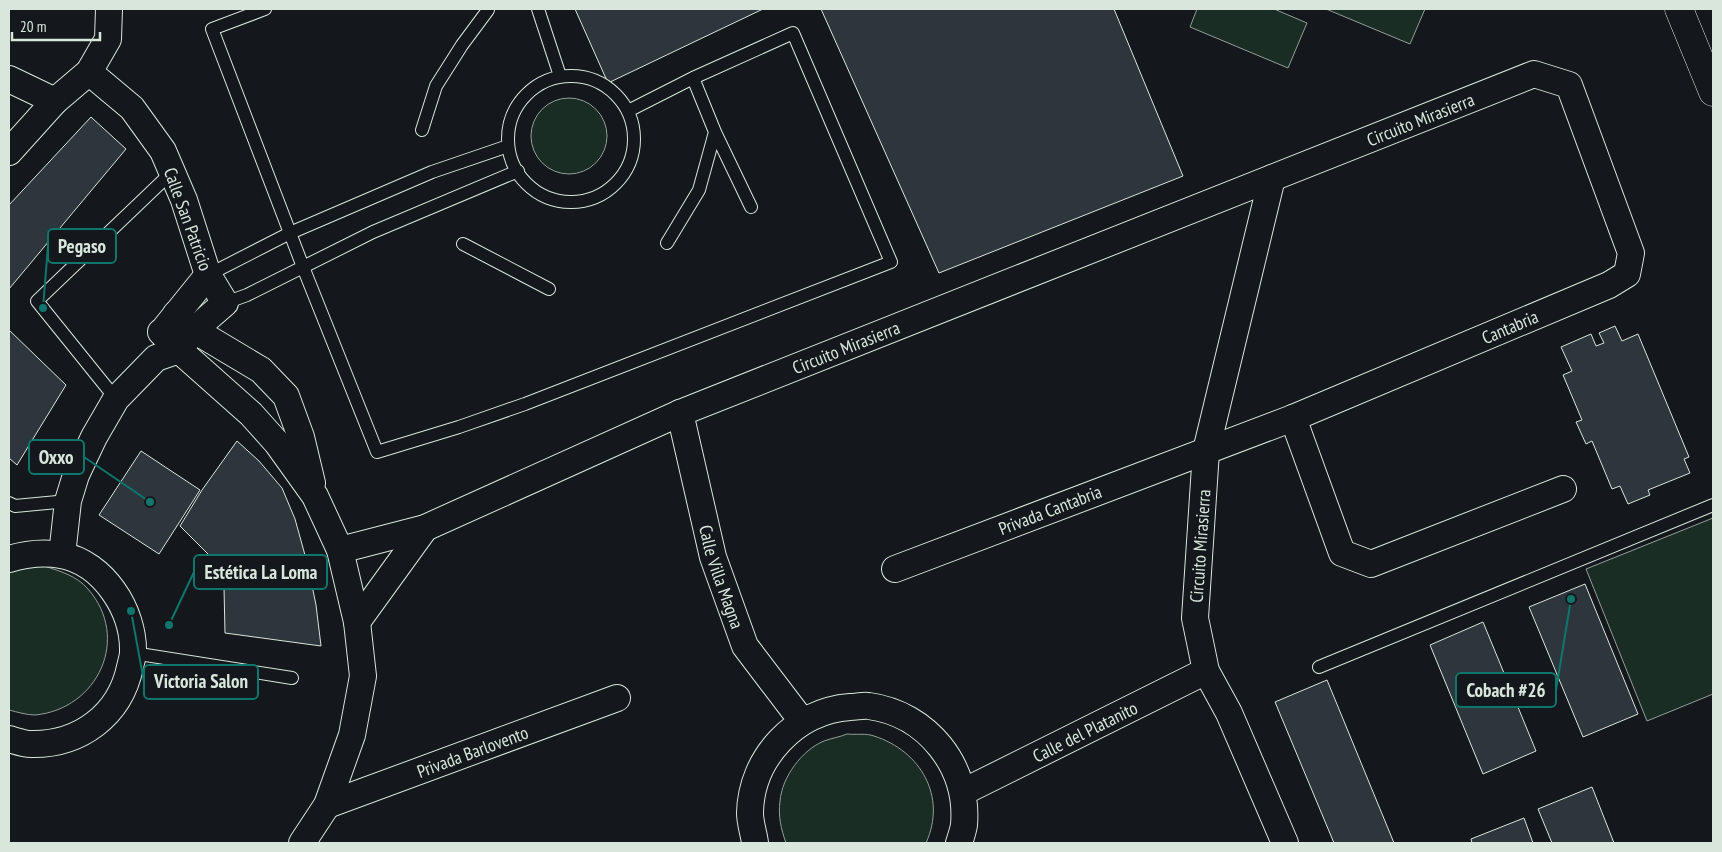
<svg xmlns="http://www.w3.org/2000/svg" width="1722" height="852" font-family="'PT Sans Narrow',sans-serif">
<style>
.green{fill:#1a2d24;stroke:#939e99}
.building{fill:#2c363c;stroke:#d8e6dc}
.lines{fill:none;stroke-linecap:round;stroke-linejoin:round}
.lane-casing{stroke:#d8e6dc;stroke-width:14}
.street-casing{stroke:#d8e6dc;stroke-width:28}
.highway-casing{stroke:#d8e6dc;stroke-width:29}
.lane{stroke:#14181c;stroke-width:12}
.street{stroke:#14181c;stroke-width:26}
.highway{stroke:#14181c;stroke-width:28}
.labels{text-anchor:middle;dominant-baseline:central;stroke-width:4;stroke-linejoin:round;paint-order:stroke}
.street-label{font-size:18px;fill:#d8e6dc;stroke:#14181c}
.leader{fill:none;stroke:#0f766e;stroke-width:2}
.callout-dot{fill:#0f766e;stroke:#14181c;stroke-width:2}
.callout{fill:#14181c;stroke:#0f766e;stroke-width:2}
.callout-label{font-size:19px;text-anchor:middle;font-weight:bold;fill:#d8e6dc}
</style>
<rect width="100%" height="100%" fill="#14181c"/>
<path class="green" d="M1197,9h77l33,14 -19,45 -98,-41z
M1326,9h99l-15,35z
M531 136a38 38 0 1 1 76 0a38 38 0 1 1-76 0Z
M1713,518v176l-66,27 -61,-152z
M44,566c16,5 33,10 44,23 43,49 10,120 -53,126 -8,0 -18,-3 -26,-5v-140z
M847,734c9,1 19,-1 27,2 47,15 73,61 52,107h-140c-5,-14 -8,-27 -6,-42 2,-24 22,-51 44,-60 8,-3 16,-4 23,-7z"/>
<path class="building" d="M575,9h188l-155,74z
M821,9h293l69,167 -244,97z
M91,117l35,32 -117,140v-84z
M1615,326l7,15 16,-7 51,123 -5,2 6,14 -42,17 2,5 -22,9 -8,-18 -8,3 -20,-48 -6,3 -10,-22 6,-2 -19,-45 9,-4 -11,-24 30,-13 5,12 8,-3 -5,-10z
M9,330l57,55 -49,80 -8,-7z
M237,441l22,20 23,27 13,31 13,47 8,39 5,41 -96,-13 -1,-45 -13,-31 -31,-31 22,-36z
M141,451l59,39 -41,64 -60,-39z
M1585,584l53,130 -55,23 -54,-130z
M1483,622l53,129 -53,23 -53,-129z
M1327,680l67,163h-60l-59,-141z
M1592,787l22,56h-62l-14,-34z
M1524,818l9,25h-61l-1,-4z"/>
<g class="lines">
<g class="lane-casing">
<path id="lane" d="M265,9l-53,20 91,238 74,185 82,-25 66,-23 366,-142 -98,-229 -100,45 -65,33
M538,9l22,67
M508 139a63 63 0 1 1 126 0a63 63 0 1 1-126 0Z
M422,130l14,-44 26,-41 26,-35
M715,132l36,75
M667,243l32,-53 16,-58 -22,-54
M463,244l86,45
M208,275l82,-42 142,-61 76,-26
M225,303l22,-8 126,-63 145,-61
M116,399l-79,-98 135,-129
M9,503l6,3 53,-5
M133,653l159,25
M1319,667l394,-162"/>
</g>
<g class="street-casing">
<g id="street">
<path d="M9,79l46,22"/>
<path d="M9,152l46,-51 34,-29 19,-33 1,-30"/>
<path d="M1272,178l-66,273 -11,167 11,53 23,42 56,130"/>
<path d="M176,314l18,16 67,40 25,26 15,41 11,46"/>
<path d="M166,327l42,-52"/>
<path d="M161,332l18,18 72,64 26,29 38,53 25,54 17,72 6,54 -11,59 -25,70 -25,38"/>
<path id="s1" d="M680,413l33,144 32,89 57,75"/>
<path d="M1293,418l49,135 29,11 192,-75"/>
<path id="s2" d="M340,550l85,-22 255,-115 854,-339 35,11 62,168 -4,21 -18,11 -316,133 -398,151"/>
<path d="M62,555l6,-54 8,-26 18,-38 22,-38 40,-41 23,-8 15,-20 31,-27 -17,-28 -24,-75 -21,-49 -31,-43 -43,-36"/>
<path d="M9,559c17,-5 35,-7 52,-4 43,8 73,56 72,97 0,5 -2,10 -3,15 -10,48 -50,78 -99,77 -7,0 -15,-3 -22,-5"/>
<path d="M357,622l68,-94"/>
<path id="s3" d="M963,792l243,-121"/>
<path id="s4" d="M327,805l290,-107"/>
<path d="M755,843c-1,-9 -5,-20 -5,-30 1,-55 45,-102 100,-106 6,0 13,-2 19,-1 58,8 100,60 95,119 -1,6 -3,12 -5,18"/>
</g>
</g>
<g class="highway-casing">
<path id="highway" d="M1679,9l34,83"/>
</g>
<use href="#lane" class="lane"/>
<use href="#street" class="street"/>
<use href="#highway" class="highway"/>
</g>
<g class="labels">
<g class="street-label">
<text stroke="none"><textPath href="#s2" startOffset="1164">Circuito Mirasierra</textPath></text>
<text transform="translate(188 219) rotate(70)">Calle San Patricio</text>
<text transform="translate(1510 327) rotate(-23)">Cantabria</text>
<text stroke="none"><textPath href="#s2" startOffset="546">Circuito Mirasierra</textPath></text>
<text transform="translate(1050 510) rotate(-21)">Privada Cantabria</text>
<text transform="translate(1200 546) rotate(-86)">Circuito Mirasierra</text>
<text stroke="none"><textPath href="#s1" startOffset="169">Calle Villa Magna</textPath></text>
<text stroke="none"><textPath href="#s3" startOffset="136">Calle del Platanito</textPath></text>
<text stroke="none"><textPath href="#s4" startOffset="155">Privada Barlovento</textPath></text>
</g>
</g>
<path class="leader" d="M43 308L48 246M150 502L84 457M169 625L194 572M131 611L144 682M1571 599L1556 690"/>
<g class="callout-dot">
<circle cx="43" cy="308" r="5"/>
<circle cx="150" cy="502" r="5"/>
<circle cx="169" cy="625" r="5"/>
<circle cx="131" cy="611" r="5"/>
<circle cx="1571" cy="599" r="5"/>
</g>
<g class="callout">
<rect x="48" y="229" width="68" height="34" rx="5"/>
<rect x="29" y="440" width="55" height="34" rx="5"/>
<rect x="194" y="555" width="133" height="34" rx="5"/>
<rect x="144" y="665" width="114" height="34" rx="5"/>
<rect x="1456" y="673" width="100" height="34" rx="5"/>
</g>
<g class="callout-label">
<text x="82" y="253">Pegaso</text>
<text x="56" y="464">Oxxo</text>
<text x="261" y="579">Estética La Loma</text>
<text x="201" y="688">Victoria Salon</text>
<text x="1506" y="697">Cobach #26</text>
</g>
<rect width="1722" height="852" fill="none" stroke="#d8e6dc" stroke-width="20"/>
<path d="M12 32v8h88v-8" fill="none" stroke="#d8e6dc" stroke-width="2.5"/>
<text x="20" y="32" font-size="15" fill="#d8e6dc" stroke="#14181c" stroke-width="4" paint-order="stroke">20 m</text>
</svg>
